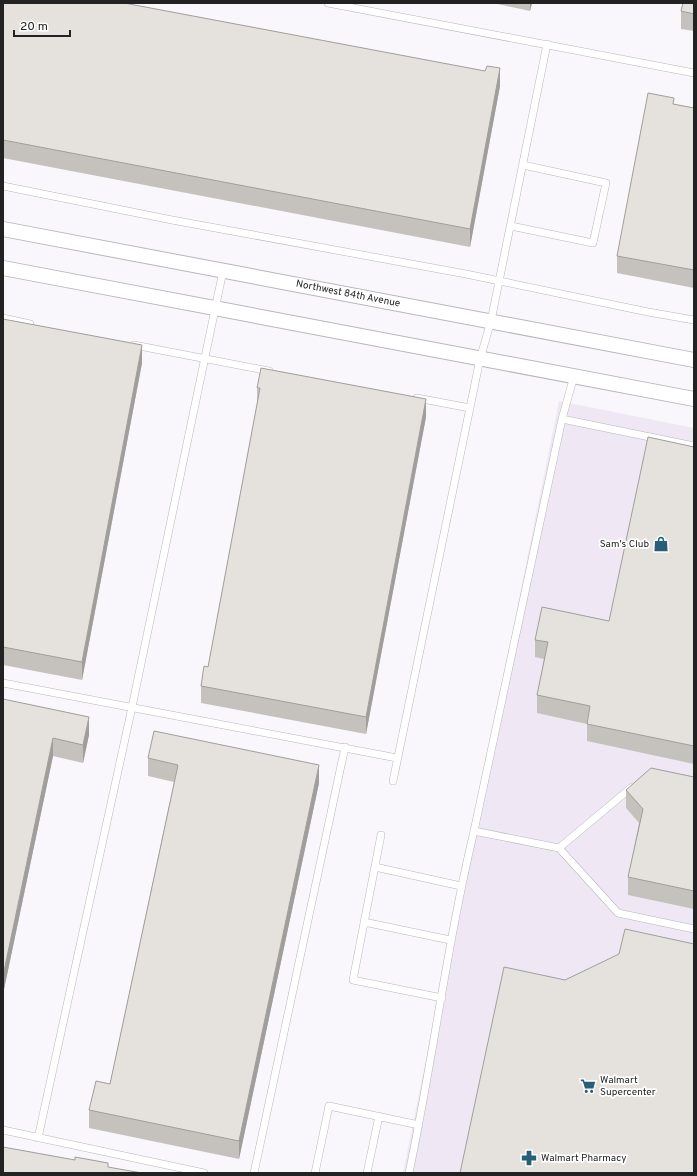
<svg xmlns="http://www.w3.org/2000/svg" width="697" height="1176" font-family="Overpass,sans-serif">
<style>
.built{fill:#efe8f4}
.lines{fill:none;stroke-linecap:round;stroke-linejoin:round}
.lane-casing{stroke:#b9b6bb;stroke-width:8}
.street-casing{stroke:#b9b6bb;stroke-width:16}
.lane{stroke:#fff;stroke-width:7}
.street{stroke:#fff;stroke-width:14}
.wall{fill:#c5c2be}
.shaded-wall{fill:#a09e9b}
.building{fill:#e5e1dd;stroke:#a09e9b}
.labels{text-anchor:middle;dominant-baseline:central;stroke-width:3.5;stroke-linejoin:round;paint-order:stroke}
.street-label{font-size:10px;fill:#232223;stroke:#fff}
.poi-label{font-size:10px;fill:#232223;stroke:#fff;text-anchor:start}
</style>
<rect width="100%" height="100%" fill="#f9f6fc"/>
<path class="built" d="M559,401l135,27v745h-291z"/>
<g class="lines">
<g class="lane-casing">
<path id="lane" d="M328,3l366,70
M3,186l169,34 294,54 182,38 46,8
M511,226l82,17 13,-60 -83,-18
M3,318l27,6
M134,345l135,26
M417,398l53,10
M562,419l132,27
M3,683l394,75
M393,781l87,-422 11,-38 56,-277
M474,831l85,17 59,65 76,16
M381,835l-28,145 89,18
M559,848l73,-61
M375,867l86,19
M364,922l86,18
M3,1130l201,43
M38,1138l94,-431 91,-436
M254,1173l91,-426
M315,1173l14,-67 90,19
M367,1173l12,-57
M409,1173c24,-114 38,-229 65,-342l88,-412 12,-43"/>
</g>
<g class="street-casing">
<path id="street" d="M3,229l691,131
M3,268l691,131"/>
</g>
<use href="#lane" class="lane"/>
<use href="#street" class="street"/>
</g>
<path class="wall" d="M3,3l497,83 -30,161 -467,-89z
M493,3h39l-2,8z
M694,3v28l-13,-2v-18z
M674,104l20,4v180l-77,-15v-17z
M3,319l139,44 -60,317 -79,-15z
M257,388l169,29 -60,317 -165,-31v-17l7,-19 49,-262z
M694,447v317l-107,-23v-17l-50,-11v-18l7,-36 -9,-2v-17l74,-19z
M3,699l86,36 -6,28 -30,-7 -50,238z
M148,758l171,25 -80,376 -150,-31v-18l21,-26 64,-302 -26,-6z
M694,777v132l-66,-14v-18l11,-54 -13,-15v-18z"/>
<path class="shaded-wall" d="M530,3h2l-2,8z
M500,68v18l-30,161v-18z
M142,345v18l-60,317v-18z
M426,399v18l-60,317v-17z
M89,717v18l-6,28v-18z
M53,738v18l-50,238v-18z
M319,765v18l-80,376v-18z"/>
<path class="building" d="M3,3h121l361,68 2,-5 13,2 -30,161 -467,-89z
M683,3h11v11l-13,-3z
M648,93l26,5 -1,6 21,4v162l-77,-14z
M3,319l139,26 -60,317 -79,-15z
M261,368l165,31 -60,318 -165,-31 3,-20 4,1 52,-279h-3z
M648,437l46,10v299l-107,-22 3,-18 -53,-11 11,-53 -13,-2 7,-33 67,14z
M3,699l86,18 -6,28 -30,-7 -50,238z
M154,731l165,34 -80,376 -150,-31 7,-29 14,3 68,-319 -30,-7z
M651,768l43,9v114l-66,-14 15,-68 -17,-19z
M625,929l69,15v229h-234l44,-206 61,13 54,-26z
M3,1147l72,13v-3l33,6v4l34,6h-139z"/>
<defs>
<g id="shop-bare" transform="scale(1.2)"><path d="M-5-2.5h2.3a2.7 3.5 0 0 1 5.4 0H5L5.5 6h-11ZM-1.5-2.5h3a1.5 2.3 0 0 0-3 0Z" fill="#275f79" stroke="#fff" stroke-width="2.5" paint-order="stroke"/></g>
<g id="supermarket-bare" transform="scale(1.2)"><path d="M-6-5.5h2.5l.6 2H6L4.5 2H-2.5L-4.4-4H-6ZM-1.5 3.2a1.3 1.3 0 1 0 .1 0ZM3 3.2a1.3 1.3 0 1 0 .1 0Z" fill="#275f79" stroke="#fff" stroke-width="2.5" paint-order="stroke"/></g>
<g id="pharmacy-bare" transform="scale(1.2)"><path d="M-2-6h4v4h4v4h-4v4h-4v-4h-4v-4h4Z" fill="#275f79" stroke="#fff" stroke-width="2.5" paint-order="stroke"/></g>
</defs>
<g fill-rule="evenodd">
<use href="#shop-bare" x="661" y="544"/>
<use href="#supermarket-bare" x="588" y="1086"/>
<use href="#pharmacy-bare" x="529" y="1158"/>
</g>
<g class="labels">
<g class="street-label">
<text transform="translate(348 294) rotate(11)">Northwest 84th Avenue</text>
</g>
<g class="poi-label">
<text x="649" y="544" text-anchor="end">Sam's Club</text>
<text x="600" y="1080">Walmart<tspan x="600" dy="12">Supercenter</tspan></text>
<text x="541" y="1158">Walmart Pharmacy</text>
</g>
</g>
<rect width="697" height="1176" fill="none" stroke="#232223" stroke-width="8"/>
<path d="M14 30v6h56v-6" fill="none" stroke="#232223" stroke-width="2"/>
<text x="20" y="30" font-size="12" fill="#232223" stroke="#ffffff" stroke-width="3" paint-order="stroke">20 m</text>
</svg>
